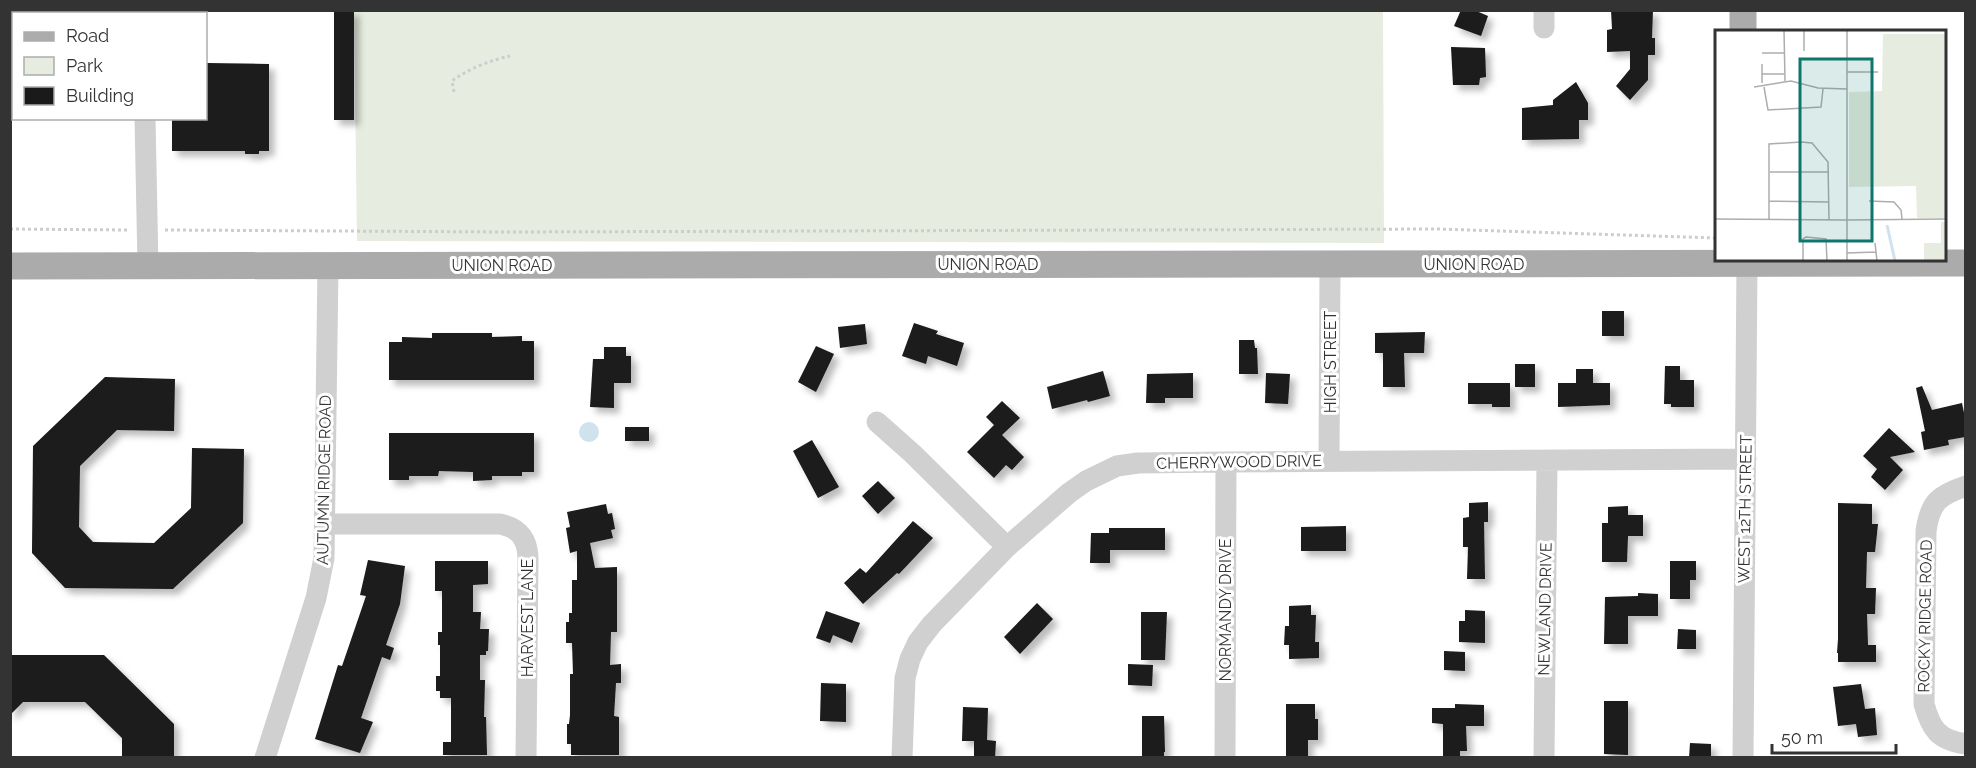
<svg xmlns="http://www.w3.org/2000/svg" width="1976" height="768" font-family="Raleway,sans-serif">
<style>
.green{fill:#e6ecdf}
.water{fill:#cfe2ee}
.building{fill:#1a1a1a;filter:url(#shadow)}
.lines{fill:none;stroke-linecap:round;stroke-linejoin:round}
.path{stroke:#cdcdcd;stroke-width:3;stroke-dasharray:3 3;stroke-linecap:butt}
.minor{stroke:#d0d0d0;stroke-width:21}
.major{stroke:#ababab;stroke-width:27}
.labels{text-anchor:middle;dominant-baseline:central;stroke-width:6;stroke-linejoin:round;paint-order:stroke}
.street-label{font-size:16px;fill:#333;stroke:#fff}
.inset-river{fill:none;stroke:#cfe2ee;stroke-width:3}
.inset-road{fill:none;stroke:#adadad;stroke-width:1.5}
.view{fill:#0f766e;fill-opacity:0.15;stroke:#0f766e;stroke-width:3}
.inset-edge{fill:none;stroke:#333;stroke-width:3}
</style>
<defs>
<filter id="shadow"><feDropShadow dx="5.5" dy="5.5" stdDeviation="3" flood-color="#0004"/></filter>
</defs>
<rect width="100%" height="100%" fill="#fff"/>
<path class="green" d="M354,11h1029l1,232 -1027,-2z"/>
<path class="water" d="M579 432a10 10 0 1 1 20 0a10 10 0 1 1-20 0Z"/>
<path class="building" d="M334,10h20v110h-20z
M1461,10h13l14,6 -7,20 -27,-10z
M1611,10h42l-1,28h3v17h-7v25l-18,20 -14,-14 14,-17v-18l-23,1v-22l5,-1z
M1451,47l34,1 1,29 -6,1 -1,7h-26z
M206,63l63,1v87h-10v3h-14v-3h-73v-33h34z
M1576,82l12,21v17h-9v19l-57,1v-32l31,-3v-5z
M1602,311h22v25h-22z
M914,323l24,8 -2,3 28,9 -7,23 -29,-10 -2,8 -24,-8z
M865,324l2,20 -27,4 -2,-21z
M1425,332l-1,21h-20l1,34h-22v-34h-8v-20z
M432,333h60v4l30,-1v5h12v39h-145v-38h13v-5l30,1z
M1239,340h15l1,8h2l1,26h-19z
M816,346l18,8 -18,38 -18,-10z
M604,347h22v9h5v27h-17v25l-24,-1 3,-48h11z
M1515,364h20v23h-20z
M1665,366h15v14h14v27h-23v-3h-7z
M1576,369h17v14h17v22l-52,2v-24h18z
M1103,371l7,25 -22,6 -1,-2 -35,9 -5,-22z
M1193,373v25h-28v5h-19l1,-29z
M1266,373l24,1 -2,30 -23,-1z
M105,377l70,2 -1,52 -57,-1 -37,36 -1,61 14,15 61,1 37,-35 1,-60 52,1 -1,74 -70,66 -108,-1 -33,-35 1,-107z
M1468,383h42v24h-18v-3h-24z
M1922,386l10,24 30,-7 3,15v19l-17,3 1,5 -25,5 -3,-18 4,-1 -9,-43z
M1002,401l18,17 -18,17 22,22 -12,13 -6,-5 -12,13 -27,-26 27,-27 -8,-8z
M625,427h24v14h-24z
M1889,428l26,24 -25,5 13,13 -18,20 -14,-13 6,-8 -14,-13z
M389,433h145v39h-12v4h-30v4l-19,1v-9l-34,-1 -1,5h-29v4h-20z
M812,440l27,47 -21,11 -25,-47z
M878,481l17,17 -17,16 -16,-18z
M1488,502v20h-4l1,57h-18l1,-32h-5v-29l6,-1v-14z
M1838,503l34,1v20h6l-3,28h-8l-1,36h10l-1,26h-8l1,31h8v17h-38v-9h-1l1,-14z
M606,504l2,10 4,-1 3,16 -4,1 2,8 -23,5 5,25 22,-1v65h-6l-1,33 11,-1v19h-5l-2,33 5,1v38h-48v-11h-4v-20h2l1,-9v-41h3l-1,-31h-6v-21h3v-9h3v-33h5v-29l-7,2 -4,-25 4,-1 -3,-15z
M1628,506v9h15v21h-15l-1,26h-25v-39h6v-16z
M913,521l20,17 -34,36 -2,-1 -34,31 -19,-21 16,-15 6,5z
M1346,526v25h-45v-24z
M1109,528h56v22h-55v13h-20l1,-30h18z
M368,560l37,6 -5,38 -14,41 8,3 -4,12 -8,-3 -21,61 12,4 -13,31 -45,-14 23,-74 4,1 24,-70 -6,-1z
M435,561h53v23l-15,1v27h8l-1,17h9l-1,22h-2v4h-6v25h5l-1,37h2l1,38h-44v-13h8v-44h-11v-7h-4v-15h4v-31h-2v-13h4v-41h-7z
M1670,561h26v19h-6v19h-20z
M1638,593l20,1v22h-30v28h-24l1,-47 33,-1z
M1037,603l16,16 -33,35 -16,-17z
M1311,605v10h5l-1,27h4v16l-30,1v-14h-5l1,-19h4v-20z
M1465,610l20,1v32l-26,-1v-21h6z
M826,611l34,12 -8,20 -19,-8 -3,8 -14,-5z
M1141,612h26l-2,48h-24z
M1678,629l18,1v19h-19z
M1444,651l21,1v19l-21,-1z
M10,655h94l70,69v34h-52v-20l-37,-36h-62l-13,13z
M1128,664l25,1 -1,21 -24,-1z
M821,683l25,1v38l-26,-1z
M1861,684l4,25 10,-1 2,27 -19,2 -2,-13 -18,2 -5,-39z
M1604,701h24v54l-24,-1z
M1286,704h29v15h3v21h-10v18h-22z
M1455,704l29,1v21h-18l1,25h-7v7h-17v-34l-11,-1v-15h23z
M963,707l25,1 -1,32 9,1 -1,17h-21v-17h-12z
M1142,716h22l1,36h-1v6h-22z
M1690,743l21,1v14h-22z"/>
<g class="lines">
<path class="path" d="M454,92l-2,-11c16,-12 39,-21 58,-25
M10,229l119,1
M165,230l345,2 928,-3 278,9"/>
<path class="minor" d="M143,10v4
M1544,10v18
M145,118l3,148
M877,422l36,32 94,93
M1329,461l1,-197
M1966,486c-27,9 -36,16 -40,45l-2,173c7,25 14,36 42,40
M325,524h175c19,4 27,14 28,33l-2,201
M265,758l51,-160 8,-40 4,-292
M902,758l3,-80 5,-19 8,-17 14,-18 75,-77 62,-54 17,-12 31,-15 21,-3 88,-1 520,-3
M1225,758l1,-296
M1544,758l3,-297
M1743,758l4,-494"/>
<path class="major" d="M1743,10v22
M10,266l1956,-3"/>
</g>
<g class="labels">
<g class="street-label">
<text x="988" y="264">UNION ROAD</text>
<text x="1474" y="264">UNION ROAD</text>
<text x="502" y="265">UNION ROAD</text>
<text transform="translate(1330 362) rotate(-90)">HIGH STREET</text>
<text transform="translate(1239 462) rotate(-1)">CHERRYWOOD DRIVE</text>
<text transform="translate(324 480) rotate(-89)">AUTUMN RIDGE ROAD</text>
<text transform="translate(1745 509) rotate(-89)">WEST 12TH STREET</text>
<text transform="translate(1545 609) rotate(-89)">NEWLAND DRIVE</text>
<text transform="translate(1225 610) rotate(-90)">NORMANDY DRIVE</text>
<text transform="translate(1925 616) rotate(-89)">ROCKY RIDGE ROAD</text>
<text transform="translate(527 618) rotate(-90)">HARVEST LANE</text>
</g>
</g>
<g transform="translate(1715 30)">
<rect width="231" height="231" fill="#fff"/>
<path d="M168,4h63v184h-29l-1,-32 -67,1v-95l33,-1zM226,192h5v39h-22v-18h17z" fill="#e6ecdf"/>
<path class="inset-river" d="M172,195l8,36"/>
<path class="inset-road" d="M69,0l1,51M89,0v21M132,0v231M47,23h22M47,34v19M132,42h31M47,44h22M39,57l37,-6 27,7 29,1M49,57l4,23 53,-3 2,-18M55,142h59M54,171l60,1M154,171l25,1 7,8 1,9M0,189l132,1M54,189v-75l32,-2 11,1 16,19 1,58M132,190l99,-1M160,213l2,18M132,223l29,-1M88,231v-22l3,-2 20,2 1,22"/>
<path class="view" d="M85,29h72v182h-72z"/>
<rect width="231" height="231" class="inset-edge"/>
</g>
<rect width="1976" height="768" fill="none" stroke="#333333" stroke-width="24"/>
<rect x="12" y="12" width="195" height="108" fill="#ffffff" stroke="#adadad" stroke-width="1.5"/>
<rect x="24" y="32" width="30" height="9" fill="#ababab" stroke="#adadad" stroke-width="1.5"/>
<text x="66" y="42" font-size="18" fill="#333333">Road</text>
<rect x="24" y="57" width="30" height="18" fill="#e6ecdf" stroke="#adadad" stroke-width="1.5"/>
<text x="66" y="72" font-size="18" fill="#333333">Park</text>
<rect x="24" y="87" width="30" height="18" fill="#1a1a1a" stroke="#adadad" stroke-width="1.5"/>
<text x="66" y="102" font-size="18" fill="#333333">Building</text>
<path d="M1772 744v9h124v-9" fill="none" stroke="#333333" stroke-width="3"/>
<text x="1781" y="744" font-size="18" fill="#333333" stroke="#ffffff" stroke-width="4.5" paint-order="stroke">50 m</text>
</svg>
